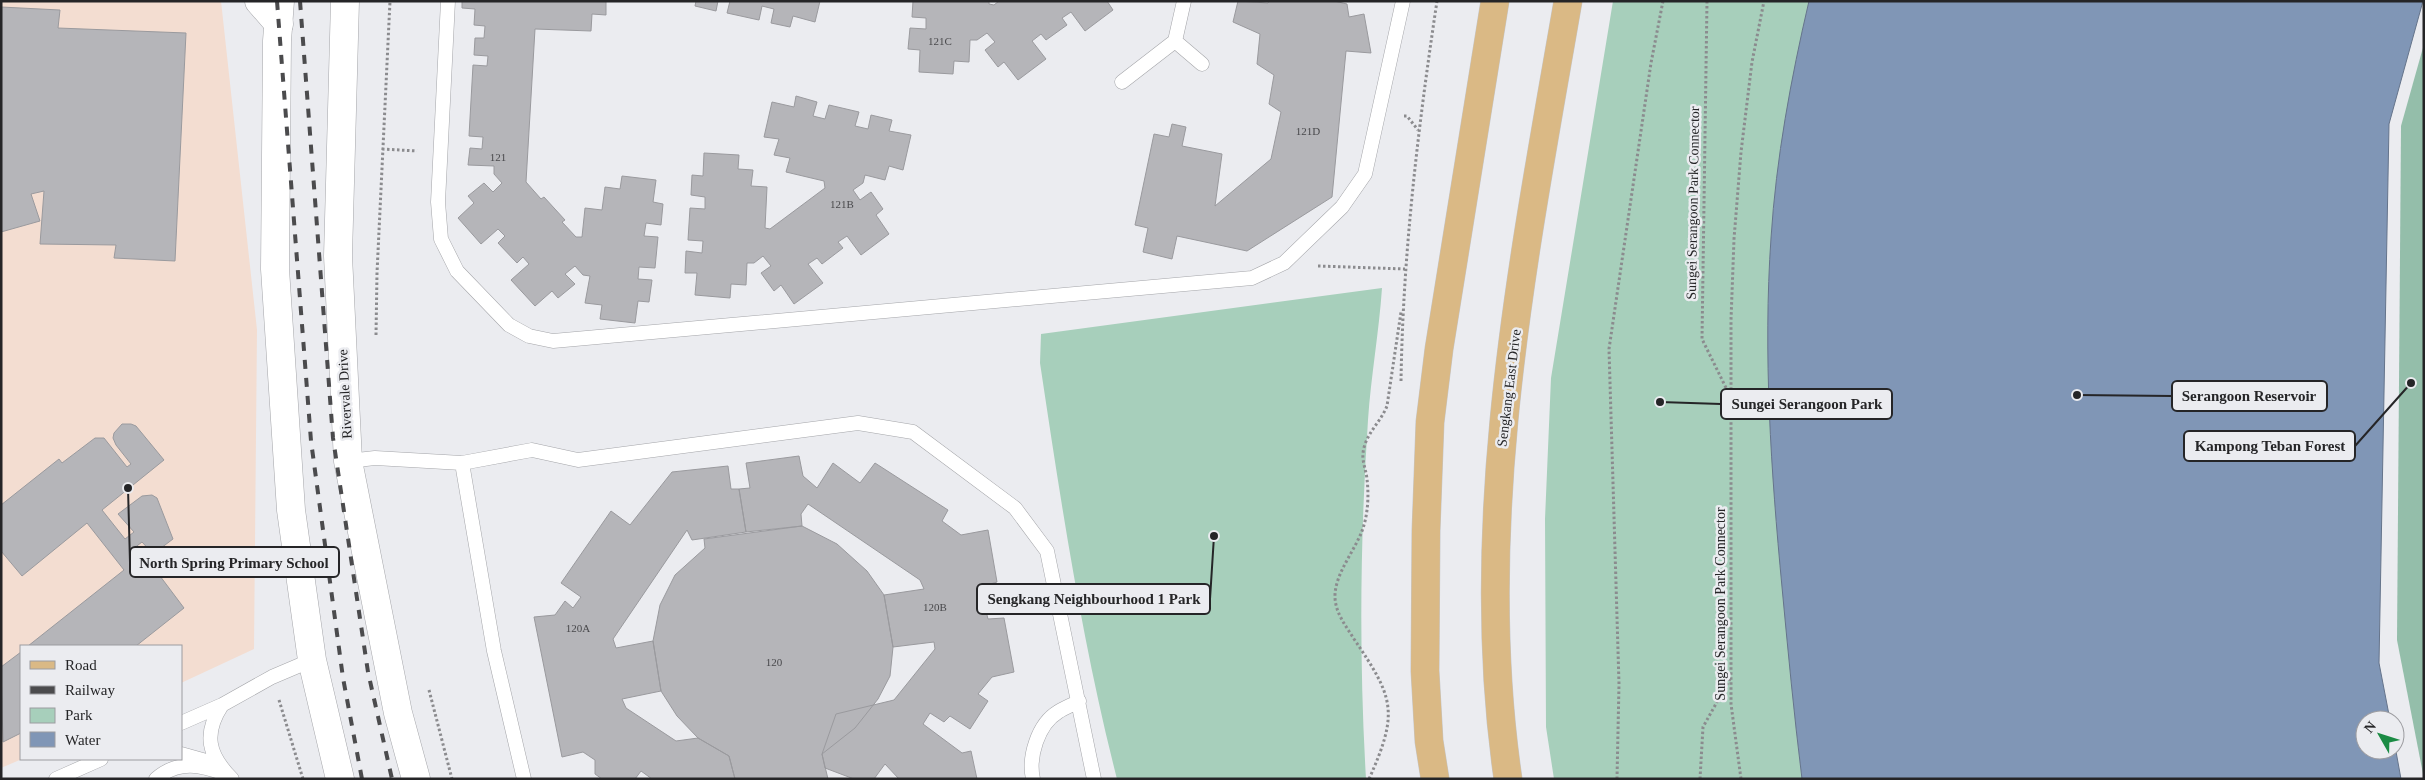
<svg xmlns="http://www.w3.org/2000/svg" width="2425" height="780" font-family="Georgia,serif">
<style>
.education{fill:#f3ddd1}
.green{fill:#a7cfbb}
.forest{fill:#94beaa}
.water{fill:#8096b6;stroke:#65748b}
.building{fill:#b5b5b9;stroke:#9a9a9e}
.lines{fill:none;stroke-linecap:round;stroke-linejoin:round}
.service-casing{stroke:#a4a5a9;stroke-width:15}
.minor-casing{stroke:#a4a5a9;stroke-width:29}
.tertiary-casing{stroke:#a4a5a9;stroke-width:29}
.primary-casing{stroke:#c6c6c7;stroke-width:29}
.path{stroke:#8b8b8e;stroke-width:3;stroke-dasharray:2.5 2.5;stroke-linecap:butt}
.service{stroke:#fff;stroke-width:14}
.minor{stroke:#fff;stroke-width:28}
.tertiary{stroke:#fff;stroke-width:28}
.primary{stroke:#dab985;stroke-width:28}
.rail{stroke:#4b4b4d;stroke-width:4;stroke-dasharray:9 9;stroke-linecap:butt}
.labels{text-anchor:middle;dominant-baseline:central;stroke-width:5;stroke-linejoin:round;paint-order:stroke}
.number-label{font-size:11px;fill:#49494c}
.street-label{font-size:14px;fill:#252527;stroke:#ebecf0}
.leader{fill:none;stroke:#252527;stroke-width:2}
.callout-dot{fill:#252527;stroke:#ebecf0;stroke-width:2}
.callout{fill:#ebecf0;stroke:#252527;stroke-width:2}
.callout-label{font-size:15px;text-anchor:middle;font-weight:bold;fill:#252527}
</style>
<rect width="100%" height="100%" fill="#ebecf0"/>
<path class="education" d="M1,1h220l36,329 -3,319 -73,34v-37h-160l1,113 -21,9z"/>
<path class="green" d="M1613,1h196c-17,78 -33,157 -38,237 -8,115 0,231 11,345 6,65 12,131 20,196h-248l-8,-52 -1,-208 6,-141z
M1382,288c-3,44 -11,88 -14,132 -8,120 -9,239 -2,359h-249c-35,-137 -56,-276 -77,-416l1,-29z"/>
<path class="forest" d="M2424,44v735l-27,-139 4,-514z"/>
<path class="water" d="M1809,1h614l-34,123 -10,539 11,57h-25v30h30v-4l6,33h-599c-8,-64 -14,-128 -20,-192 -11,-116 -19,-233 -11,-349 5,-79 20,-160 38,-237z"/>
<path class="building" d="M462,1h144v14l-14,-1 -1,17 -56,-2 -9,153 15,17 3,-2 21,23 -3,2 14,15h6l3,-29 17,2 3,-23 15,2 2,-13 34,4 -3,22 10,2 -2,21 -15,-2 -2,13 14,1 -3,31 -16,-1 -1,12 14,1 -3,22 -11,-1 -3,22 -35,-4 2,-14 -17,-2 5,-27 -7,-1 -8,-9 -10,8 10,10 -17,14 -6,-7 -17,15 -24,-26 18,-16 -6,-7 -6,6 -19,-20 7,-7 -7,-7 -17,15 -23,-26 16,-15 -6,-7 16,-13 9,9 9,-9 -8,-9v-8l-26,-1 2,-17 12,1 1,-12 -14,-1 4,-71 14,1 1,-10 -14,-1 1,-17h9l1,-12 -11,-1 1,-16 -13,-1z
M696,1h22l-2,10 -21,-5z
M730,1h90l-5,21 -22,-6 -3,11 -19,-4 3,-14 -12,-3 -3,14 -32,-7z
M913,1h76v3l5,1 5,-4h108l6,9 -28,21 -14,-19 -9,6 5,7 -21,15 -5,-6 -9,7 14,18 -28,21 -14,-18 -6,5 -13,-17 10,-8 -8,-9 -10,7h-7l-1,22 -15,-1 -1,13 -34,-2 1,-22 -12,-1 2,-21 16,1v-11l-14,-1z
M1238,1l30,2 1,-2h65l13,3 2,13 15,-3 7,39 -25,-2 -14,146 -85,54 -70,-15 -5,23 -29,-7 5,-24 -13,-3 19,-91 15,3 3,-13 14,3 -4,19 40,8 -7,52 56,-47 10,-47 -12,-8 5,-29 -17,-11 3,-30 -27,-12z
M1,7l59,3 -2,18 128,5 -11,228 -61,-3 2,-13 -76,-1 4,-53 -13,3 9,27 -39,11z
M796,96l21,6 -4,14 12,3 4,-14 30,7 -4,14 13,3 3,-14 21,5 -3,11 22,4 -8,35 -14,-4 -4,14 -20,-5 -2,8 -10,7 7,10 11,-8 12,17 -7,6 13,19 -28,21 -14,-19 -9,6 5,6 -21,16 -5,-6 -9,6 15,19 -29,21 -13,-19 -7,6 -13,-18 10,-7 -8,-10 -9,7h-7l-1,22 -15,-1 -1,14 -35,-3 2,-22h-12l1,-22 16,2 1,-12 -15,-1 2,-32 15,1v-12l-14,-2 1,-20 11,1 1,-23 35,2 -1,14 15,1 -2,16 16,1 -2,41 5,1 55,-41 -1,-7 -38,-9 4,-14 -16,-3 5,-16 -15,-2 8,-35 22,5z
M122,424h9l5,2 28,34 -62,50 23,29 9,-7 -16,-18 24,-18 10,-1 5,3 16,41 -20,15 -11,-12 -9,7 13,19 5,-4 33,44 -48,38h-108l96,-76 -37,-47 -65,53 -21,-25v-46l58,-46 3,4 33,-25h9l23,29 4,-3 -15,-19 -3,-7 1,-5z
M799,456l4,20 14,12 16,-25 27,20 15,-20 73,47 -6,11 19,14 27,-5 9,52 -17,5 8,32 16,-1 10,54 -22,5 -14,17 10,7 -18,28 -20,-13 -6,6 -14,-9 -7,11 39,29 9,-2 6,28h-78l-14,-15 -11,15h-20l-29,-11 -3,-14 14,-40 58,-14 41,-51 -1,-7 -41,5 -9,-52 40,-6 -4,-9 -112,-76 -7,10 1,12 -56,6 -7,-43 11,-1 -4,-25z
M728,466l3,23h8l7,43 -54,8 -5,-10 -74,109 3,9 37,-7 8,50 -39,8 4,9 50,33 22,-3 31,18 6,23h-83l-11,-8 -6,8h-33l-7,-5v-14l-12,-8 -21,5 -28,-140 21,-2 10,-14 8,7 8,-11 -20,-14 50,-72 19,14 42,-53z
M802,526l35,18 30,27 17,24 9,52 -3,29 -12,23 -23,29 -33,26 6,25h-93l-6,-23 -31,-18 -21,-22 -16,-25 -8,-50 7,-36 15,-30 30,-27 -1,-9z
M21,652v81l-18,9 -2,-75z"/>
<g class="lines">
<g class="service-casing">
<path id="service" d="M448,1l-10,201 3,37 16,32 52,54 20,11 24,5 699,-63 32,-15 58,-56 23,-33 38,-173
M1184,1l-9,40 27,23
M1122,82l53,-41
M348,461l27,-3 87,5 70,-13 46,10 280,-37 55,9 102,76 32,43 47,228
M462,463l32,188 30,128
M222,705c-19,29 -14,50 10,74
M181,723l41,-18 50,-28 40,-17
M181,754l25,7
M56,779l45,-20
M156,779c23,-20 46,-14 72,-4
M1033,779c-5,-22 5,-55 25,-67 6,-4 14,-7 21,-11"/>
</g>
<g class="minor-casing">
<path id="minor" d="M259,1l20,23"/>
</g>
<g class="tertiary-casing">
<path id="tertiary" d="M280,1l-3,40 -2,228 16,241 21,150 28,119
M345,1l-7,255 10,205 50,252 18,66"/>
</g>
<g class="primary-casing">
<path id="primary" d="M1435,779l-6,-38 -4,-70 1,-140 4,-109 9,-73 56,-348
M1508,779c-38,-259 16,-523 60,-778"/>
</g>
<path class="path" d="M1707,1l-5,338 28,57
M1404,116h3l11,14
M382,149l35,2
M1318,266l87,3
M376,335l1,-62 13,-272
M1401,381c2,-128 17,-253 36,-380
M429,690l23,89
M279,700l24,79
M1369,779c30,-67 25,-81 -15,-140 -8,-13 -18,-25 -19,-41 -1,-23 19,-46 27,-67 6,-16 7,-35 5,-52 -1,-9 -5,-18 -4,-26 2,-19 18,-31 24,-47l14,-94
M1617,779l2,-95 -10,-335 42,-286 12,-62
M1700,779l3,-52 28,-50
M1741,779l-10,-75v-384l3,-81 7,-87 11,-90 12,-61"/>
<use href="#service" class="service"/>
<use href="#minor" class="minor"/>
<use href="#tertiary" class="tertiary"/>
<use href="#primary" class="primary"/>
<path class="rail" d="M277,1l34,440 32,237 19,101
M300,1l33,437 35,234 24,107"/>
</g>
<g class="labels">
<g class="number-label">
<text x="940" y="41">121C</text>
<text x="1308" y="131">121D</text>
<text x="498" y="157">121</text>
<text x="842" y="204">121B</text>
<text x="935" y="607">120B</text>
<text x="578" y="628">120A</text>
<text x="774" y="662">120</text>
</g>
<g class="street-label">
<text transform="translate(1693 203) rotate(-89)">Sungei Serangoon Park Connector</text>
<text transform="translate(1509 388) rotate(-83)">Sengkang East Drive</text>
<text transform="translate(345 394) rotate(-93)">Rivervale Drive</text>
<text transform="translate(1720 604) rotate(-90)">Sungei Serangoon Park Connector</text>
</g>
</g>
<path class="leader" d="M2077 395L2172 396M1660 402L1721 404M2411 383L2355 446M128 488L130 562M1214 536L1210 599"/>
<g class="callout-dot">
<circle cx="2077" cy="395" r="5"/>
<circle cx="1660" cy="402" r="5"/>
<circle cx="2411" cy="383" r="5"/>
<circle cx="128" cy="488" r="5"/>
<circle cx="1214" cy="536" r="5"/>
</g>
<g class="callout">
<rect x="2172" y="381" width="155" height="30" rx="5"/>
<rect x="1721" y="389" width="171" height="30" rx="5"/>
<rect x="2184" y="431" width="171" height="30" rx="5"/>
<rect x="130" y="547" width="209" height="30" rx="5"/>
<rect x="977" y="584" width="233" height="30" rx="5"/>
</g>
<g class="callout-label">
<text x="2249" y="401">Serangoon Reservoir</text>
<text x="1807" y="409">Sungei Serangoon Park</text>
<text x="2270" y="451">Kampong Teban Forest</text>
<text x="234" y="568">North Spring Primary School</text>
<text x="1094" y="604">Sengkang Neighbourhood 1 Park</text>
</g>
<rect width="2425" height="780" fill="none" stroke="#252527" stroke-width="5"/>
<rect x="20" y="645" width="162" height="115" fill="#ebecf0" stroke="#9c9ca0"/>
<rect x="30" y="661" width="25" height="8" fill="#dab985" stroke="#9c9ca0"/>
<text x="65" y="670" font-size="15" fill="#252527">Road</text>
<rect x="30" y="686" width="25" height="8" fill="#4b4b4d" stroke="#9c9ca0"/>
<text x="65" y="695" font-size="15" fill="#252527">Railway</text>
<rect x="30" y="708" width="25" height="15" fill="#a7cfbb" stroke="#9c9ca0"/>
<text x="65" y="720" font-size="15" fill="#252527">Park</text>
<rect x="30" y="732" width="25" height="15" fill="#8096b6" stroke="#9c9ca0"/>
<text x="65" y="745" font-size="15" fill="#252527">Water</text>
<g transform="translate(2380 735) rotate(309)"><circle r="24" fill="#ebecf0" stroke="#9c9ca0"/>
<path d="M0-4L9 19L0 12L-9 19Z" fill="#1b8b44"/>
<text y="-8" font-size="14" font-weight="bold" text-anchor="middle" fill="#252527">N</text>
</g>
</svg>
